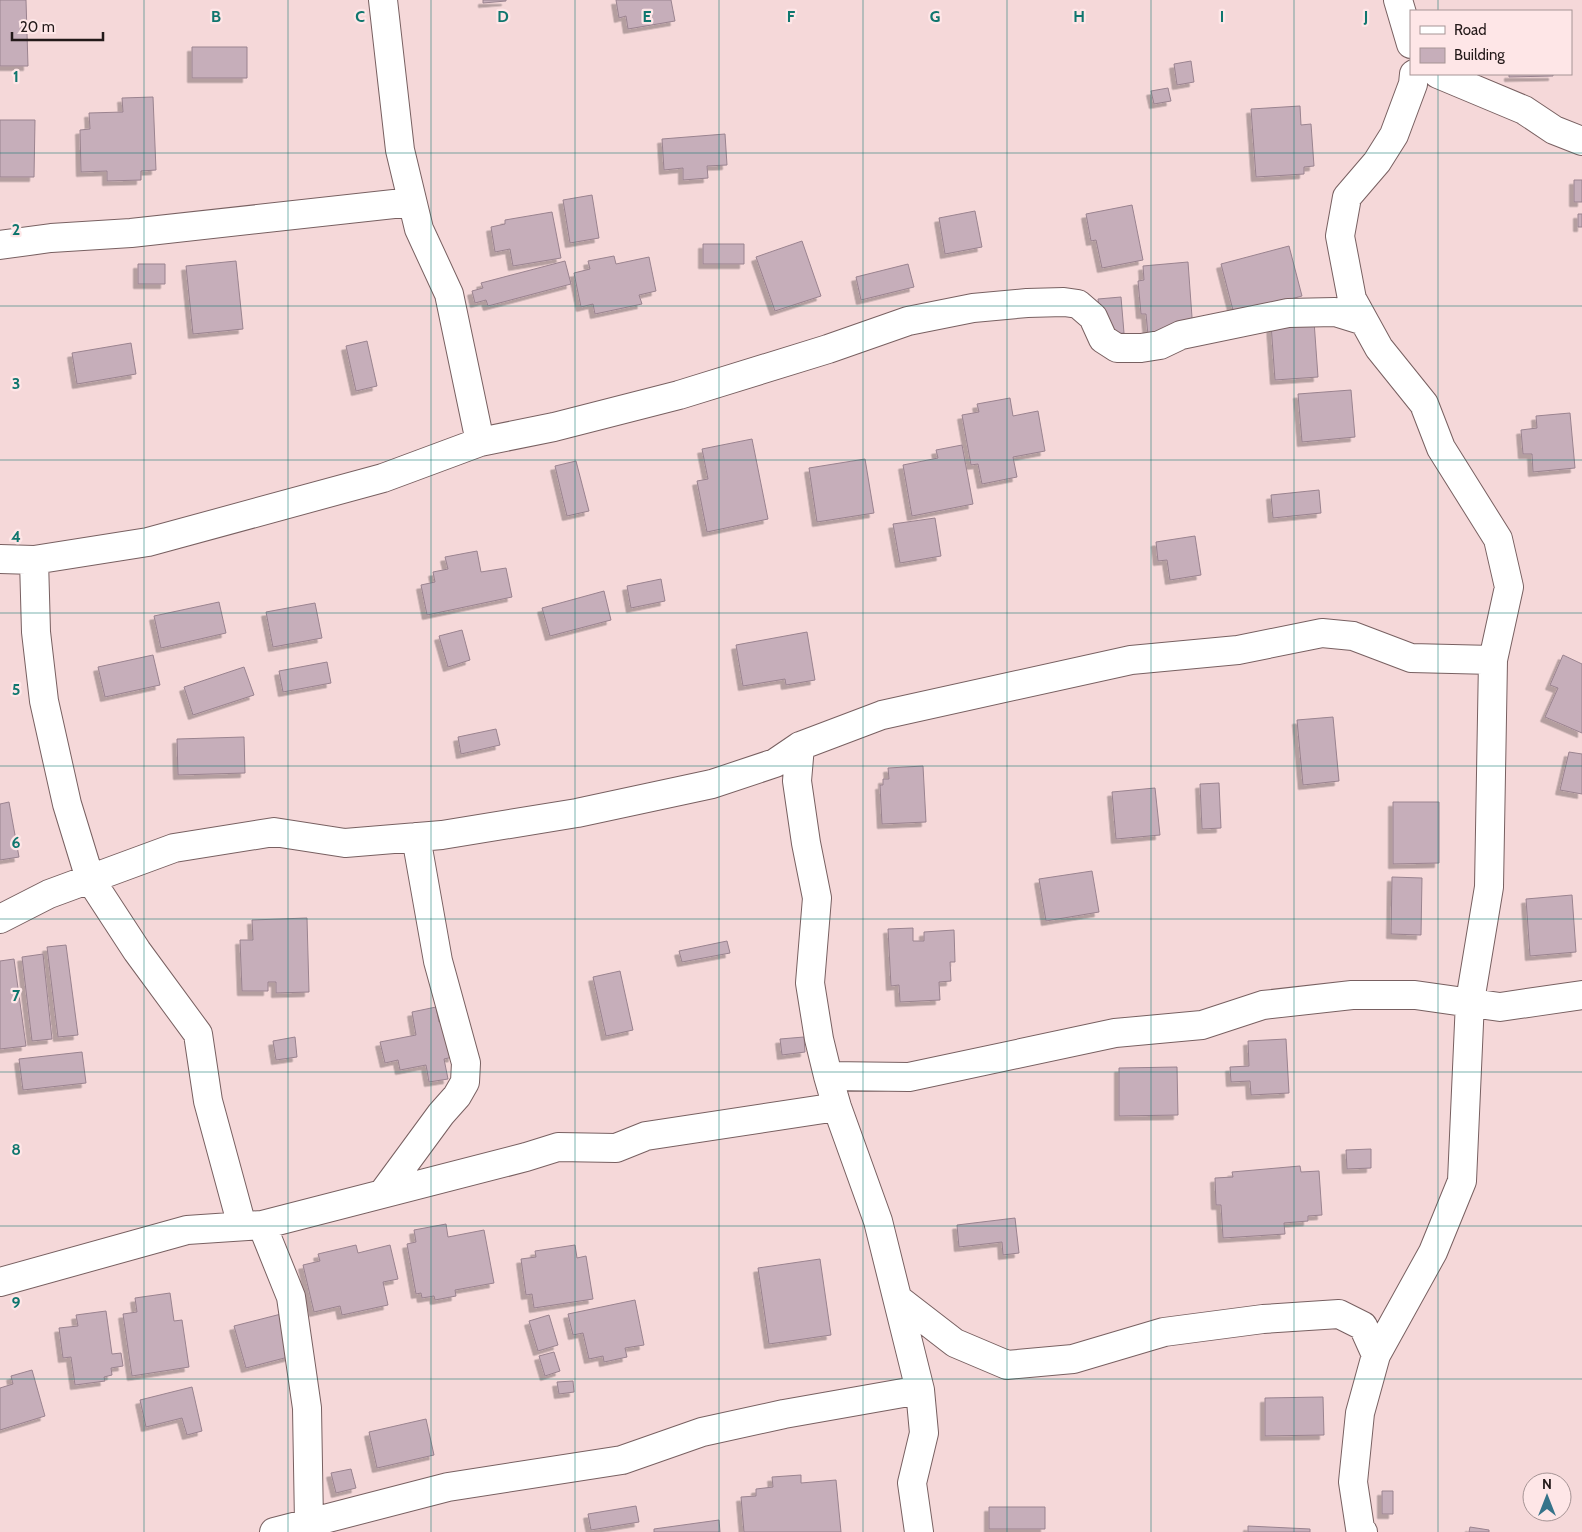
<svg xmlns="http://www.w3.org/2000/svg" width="1582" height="1532" font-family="Cabin,sans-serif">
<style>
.building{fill:#c6aeba;stroke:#9a838f;filter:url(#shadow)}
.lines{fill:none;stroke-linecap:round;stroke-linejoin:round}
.minor-casing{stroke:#786061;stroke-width:30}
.minor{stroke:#fff;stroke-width:28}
.grid{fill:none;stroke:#0f766e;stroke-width:1;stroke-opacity:0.55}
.grid-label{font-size:16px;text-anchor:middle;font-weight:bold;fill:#0f766e;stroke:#fee6e7;stroke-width:4.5;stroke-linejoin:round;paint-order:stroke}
</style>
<defs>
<filter id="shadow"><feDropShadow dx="-4.5" dy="4.5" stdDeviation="0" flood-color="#0004"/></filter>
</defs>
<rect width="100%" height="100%" fill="#f5d8d9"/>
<path class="building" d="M0,0h26l2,66h-28z
M483,0h23v1l-23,2z
M616,0h55l4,21 -47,8 -2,-13 -7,2z
M192,47h55v31h-55z
M1191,61l3,21 -17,3 -3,-21z
M1509,74h44v2l-44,1z
M1168,88l3,13 -17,3 -3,-13z
M153,97l3,73 -15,1v9l-34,1v-10l-26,1 -1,-42 10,-1 -1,-16 34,-1 -1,-14z
M1300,106l1,19 10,-1 3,42 -10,1v7l-48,3 -5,-68z
M0,120h35l-1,57h-34z
M725,134l2,31 -20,1 1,12 -25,2v-12l-19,2 -2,-31z
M1574,180h8v22h-8z
M592,195l7,43 -29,5 -7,-43z
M1132,205l11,55 -41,8 -6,-28 -5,1 -5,-27z
M975,211l7,36 -37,7 -6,-36z
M552,212l9,46 -48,8 -3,-17 -15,3 -4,-25 14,-3v-4z
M1578,214h4v13h-4z
M802,241l19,55 -46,15 -19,-54z
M703,244h41v20h-41z
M1289,246l13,50 -68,18 -13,-50z
M614,256l2,8 33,-7 7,34 -17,4 3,9 -47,10 -2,-10 -12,3 -7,-34 16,-4 -2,-8z
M236,261l7,68 -50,5 -7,-68z
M565,261l6,23 -83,22 -2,-6 -11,3 -3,-12 11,-3 -2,-5z
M1188,262l5,69 -45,4 -2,-21h-5l-3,-33 6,-1 -1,-14z
M138,264h27v20h-27z
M908,264l6,23 -53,13 -5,-23z
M1121,297l3,36 -22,2 -4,-36z
M1314,321l4,56 -43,3 -4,-56z
M367,341l10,45 -21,5 -10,-45z
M131,343l5,31 -59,10 -5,-31z
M1351,390l4,47 -53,5 -4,-48z
M1010,398l3,18 25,-5 7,40 -32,6 4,20 -35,7 -4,-20 -7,1 -9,-50 17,-3 -2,-8z
M1570,413l5,55 -42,4 -1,-18h-9l-2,-24 16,-2 -1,-12z
M752,439l16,80 -61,13 -10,-51 11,-2 -6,-30z
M962,445l11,59 -61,12 -9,-51 35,-7 -2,-8z
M865,459l9,54 -57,9 -8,-54z
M576,461l13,50 -22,5 -12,-50z
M1319,490l2,23 -48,5 -2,-23z
M935,518l6,38 -41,7 -7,-39z
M1195,536l6,39 -31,5 -3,-20 -9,1 -2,-19z
M477,551l4,21 25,-4 6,29 -85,18 -6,-30 14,-3 -2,-10 15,-3 -3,-12z
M661,579l4,22 -34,7 -4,-22z
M604,591l7,29 -61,16 -8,-28z
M219,602l7,31 -65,15 -7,-32z
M315,603l7,35 -49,9 -7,-35z
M462,630l8,30 -22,7 -9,-31z
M807,632l8,48 -29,5 -1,-6 -42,7 -7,-41z
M153,655l7,30 -55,12 -7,-30z
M1563,655l19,9v69l-37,-16 13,-29 -8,-3z
M327,662l4,21 -48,9 -4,-21z
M244,667l10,28 -61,20 -9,-28z
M1333,717l6,64 -36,4 -6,-65z
M496,729l4,16 -39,9 -3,-17z
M244,737l1,36 -67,2 -1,-36z
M1569,752l13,2v40l-22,-4z
M923,766l3,56 -44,2 -2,-39h3v-6h6l-1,-11z
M1219,783l2,45 -19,1 -2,-45z
M1155,788l5,47 -44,4 -4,-47z
M9,802l10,55 -19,3v-56z
M1393,802h46v61l-46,1z
M1092,871l7,41 -53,9 -7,-42z
M1392,877l30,1 -1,57 -30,-1z
M1572,895l4,57 -46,4 -4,-57z
M307,918l2,74 -33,1v-11h-8v9h-26l-2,-51h13l-1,-20z
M913,928v13h11v-9l30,-2 1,32h-5l1,19 -12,1 1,18 -40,2 -1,-17 -8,1 -3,-57z
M727,941l3,12 -48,9 -3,-11z
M66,945l12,90 -20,2 -11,-90z
M43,954l9,85 -20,2 -10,-84z
M14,959l12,87 -26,3v-88z
M620,971l13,59 -27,6 -13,-59z
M436,1007l3,15 7,-2 7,37 -9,2 4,20 -19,3 -3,-17 -26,5 -2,-10 -13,3 -5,-21 36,-7 -4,-23z
M295,1037l2,20 -21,3 -3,-19z
M804,1037l1,15 -23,3 -2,-16z
M1286,1039l3,54 -38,2 -1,-14 -19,1 -1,-15 19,-1 -1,-25z
M82,1052l4,31 -63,7 -4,-31z
M1177,1067l1,48 -59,1v-48z
M1371,1149v19l-24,1 -1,-19z
M1300,1166l1,6 18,-1 3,44 -14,1v5l-24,2 1,11 -62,4 -2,-33h-5l-1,-27 18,-1 -1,-5z
M1015,1218l4,35 -16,2 -1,-13 -43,5 -2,-22z
M446,1224l2,13 36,-7 10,53 -39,7 1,6 -21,4 -1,-4 -12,2 -1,-5 -5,1 -9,-50 9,-2 -2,-12z
M356,1245l2,8 32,-8 8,34 -15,3 5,23 -46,10 -2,-9 -26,6 -11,-47 17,-4 -2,-7z
M575,1245l2,13 9,-2 7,43 -59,9 -2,-14 -6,1 -5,-36 15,-2 -1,-6z
M820,1259l11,76 -62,9 -11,-76z
M170,1293l4,28 8,-1 7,47 -57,9 -9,-62 14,-2 -2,-14z
M635,1300l9,45 -19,3 2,9 -23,5 -1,-6 -14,3 -6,-26 -10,2 -5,-21z
M106,1311l6,43 9,-1 2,13 -12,2 1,7 -8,2 1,4 -30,4 -4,-28 -8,1 -4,-30 19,-2 -2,-11z
M285,1313l11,42 -50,13 -12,-42z
M549,1315l9,30 -20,6 -9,-30z
M554,1352l6,19 -15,5 -6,-20z
M32,1370l13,46 -45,14v-42l13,-4 -2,-8z
M573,1381l1,11 -15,2 -2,-12z
M192,1387l10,44 -15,4 -5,-17 -36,9 -6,-27z
M1323,1397l1,38 -59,1v-38z
M426,1419l8,36 -57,13 -8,-36z
M351,1469l5,19 -20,5 -5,-20z
M801,1475v8l35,-3 5,52h-97l-3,-35 15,-1v-7l17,-2 -1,-10z
M1382,1491h11v23h-11z
M636,1506l3,16 -48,8 -3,-16z
M989,1507h56v22h-56z
M719,1520l1,12h-66v-3z
M1248,1526l62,3v3h-62z
M1470,1527l19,3v2h-20z"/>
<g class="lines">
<g class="minor-casing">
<path id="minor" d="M383,0l17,150 19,79 30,65 31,148
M1398,0l13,44
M1438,74l86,36 30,20 28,11
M0,245l51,-7 80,-5 281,-31
M0,559l34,1 114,-18 235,-64 97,-36 74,-15 125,-32 149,-46 80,-28 65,-13 54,-5 37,-1 14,2 15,13 10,22 14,9h24l19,-3 21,-10 107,-22 47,-1 29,9
M34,560l2,72 8,69 23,103 23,75 47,72 61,83 10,67 34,125
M800,746l-3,35 9,62 11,55 -7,85 9,56 9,37 9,31 41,114 42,169 4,43 -12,50 7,49
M0,919l49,-25 125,-46 100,-16 71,11 97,-8 135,-22 135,-29 63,-21 25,-17 82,-31 249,-55 107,-10 84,-17 31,3 58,22 82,2
M828,1076l81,1 206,-44 87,-8 61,-20 89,-10h63l85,12 82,-12
M383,1193l58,-79 16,-18 8,-14 1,-19 -28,-102 -22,-124
M262,1225l29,72 16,111 2,115
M0,1282l187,-52 75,-5 264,-68 32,-10 58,1 30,-12 191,-29
M898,1299l57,44 52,22 66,-6 91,-27 99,-13 76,-5 24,12 13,29
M274,1532l174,-45 174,-27 80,-28 82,-18 136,-24
M1363,1532l-3,-4 -7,-46 7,-69 16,-58 57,-103 29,-71 8,-180 19,-114 4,-227 16,-73 -11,-48 -57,-91 -17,-44 -45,-56 -27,-49 -12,-63 7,-39 30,-35 17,-27 19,-51 1,-10"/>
</g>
<use href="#minor" class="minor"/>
</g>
<path class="grid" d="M144,0v1532M288,0v1532M431,0v1532M575,0v1532M719,0v1532M863,0v1532M1007,0v1532M1151,0v1532M1294,0v1532M1438,0v11M1438,74v1458M0,153h1582M0,306h1582M0,460h1582M0,613h1582M0,766h1582M0,919h1582M0,1072h1582M0,1226h1582M0,1379h1582"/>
<g class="grid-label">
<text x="216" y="22">B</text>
<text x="360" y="22">C</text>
<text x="503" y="22">D</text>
<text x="647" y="22">E</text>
<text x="791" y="22">F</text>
<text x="935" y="22">G</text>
<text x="1079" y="22">H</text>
<text x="1222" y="22">I</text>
<text x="1366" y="22">J</text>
<text x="16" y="82">1</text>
<text x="16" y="235">2</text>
<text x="16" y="389">3</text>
<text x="16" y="542">4</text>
<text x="16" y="695">5</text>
<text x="16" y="848">6</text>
<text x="16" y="1001">7</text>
<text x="16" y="1155">8</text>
<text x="16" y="1308">9</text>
</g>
<rect x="1410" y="10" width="162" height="65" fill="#fee6e7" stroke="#a69495"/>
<rect x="1420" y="26" width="25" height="8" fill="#ffffff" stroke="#a69495"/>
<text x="1454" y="35" font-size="15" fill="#231919">Road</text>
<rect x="1420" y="48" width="25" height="15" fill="#c6aeba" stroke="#a69495"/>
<text x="1454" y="60" font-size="15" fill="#231919">Building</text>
<g transform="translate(1547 1497)"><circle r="24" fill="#fee6e7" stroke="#a69495"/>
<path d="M0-4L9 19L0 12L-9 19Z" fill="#36738a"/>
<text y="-8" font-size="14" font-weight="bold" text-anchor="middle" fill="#231919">N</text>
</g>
<path d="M12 32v8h91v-8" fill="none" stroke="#231919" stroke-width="2.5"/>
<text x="20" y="32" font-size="15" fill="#231919" stroke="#fee6e7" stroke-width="4" paint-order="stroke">20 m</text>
</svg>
